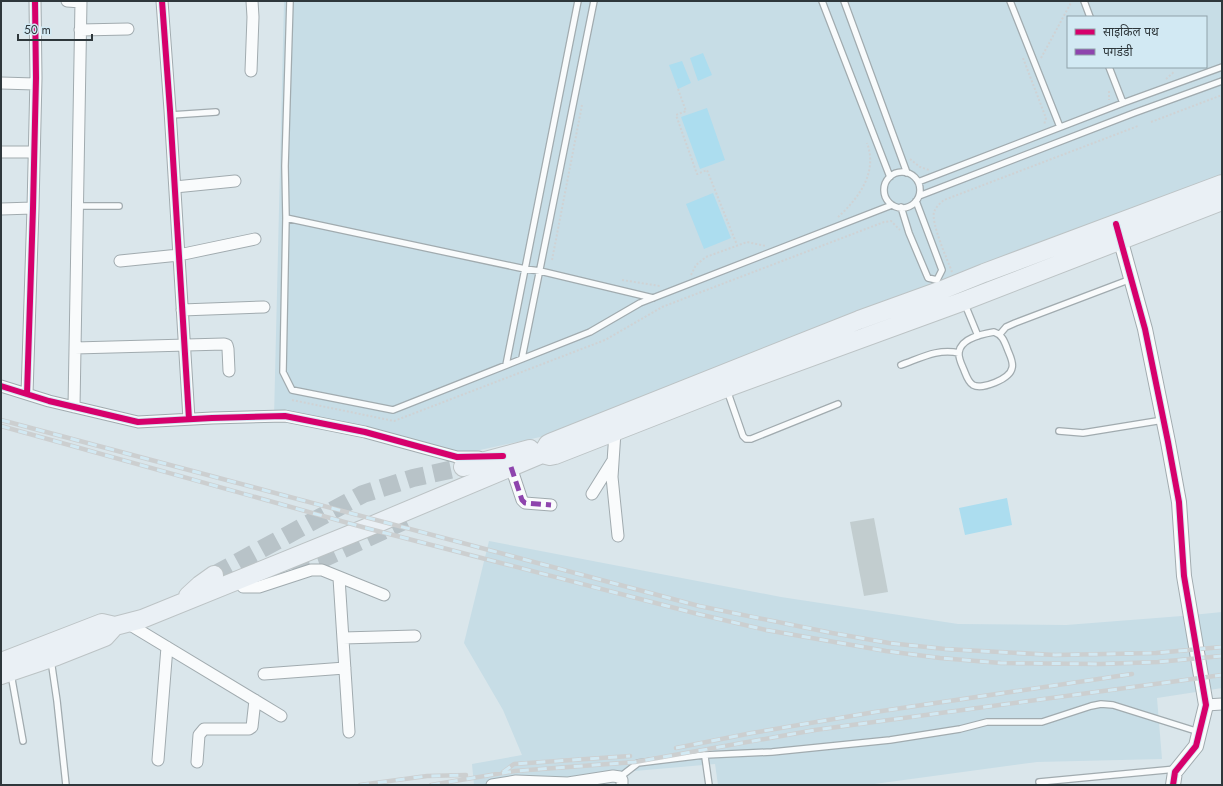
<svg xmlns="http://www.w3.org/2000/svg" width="1223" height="786" font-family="Jost,'Noto Sans Devanagari',sans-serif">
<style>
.built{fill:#c7dde6;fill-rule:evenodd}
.green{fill:#acddef}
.building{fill:#c2cdcf}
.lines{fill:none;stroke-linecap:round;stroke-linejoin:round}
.primary-tunnel{stroke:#b8c3c8;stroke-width:18;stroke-dasharray:18 9;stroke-linecap:butt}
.service-casing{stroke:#a1abaf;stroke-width:8}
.minor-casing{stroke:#a1abaf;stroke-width:13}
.tertiary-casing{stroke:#a1abaf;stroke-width:16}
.primary-casing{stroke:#bcc3c5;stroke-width:20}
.path{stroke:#cfd2d4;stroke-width:2;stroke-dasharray:2 2;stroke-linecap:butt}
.service{stroke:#f9fbfc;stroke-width:5.5}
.minor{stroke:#f9fbfc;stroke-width:11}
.tertiary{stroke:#f9fbfc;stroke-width:14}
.primary{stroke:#eaf0f5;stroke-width:18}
.rail-casing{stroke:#cccfd0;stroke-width:4.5}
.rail{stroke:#d2e9f3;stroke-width:3;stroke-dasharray:9;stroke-linecap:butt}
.quiet{stroke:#8e44ad;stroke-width:5;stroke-dasharray:10 5;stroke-linecap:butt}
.cycleway-casing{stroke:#d2e9f3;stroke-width:8}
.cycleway{stroke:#d6006c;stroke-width:6}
</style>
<rect width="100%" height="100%" fill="#dae6eb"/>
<path class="built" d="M284,1h938v176l-677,259 -79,17 -192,-35zM1068,17h138v50h-138z
M489,541l292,56 177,27 108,1 116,-9 40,-4v76l-65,10 5,61 -125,3 -170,23h-149l-3,-21 -241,21 -2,-21 50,-9 -19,-45 -39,-67z"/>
<path class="green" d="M703,53l9,22 -14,6 -8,-23z
M682,61l9,22 -13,6 -9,-24z
M707,108l18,52 -25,9 -19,-52z
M713,193l18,45 -27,11 -18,-45z
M1007,498l5,27 -47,10 -6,-27z"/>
<path class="building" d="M874,518l14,74 -24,4 -14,-74z"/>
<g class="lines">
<path class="primary-tunnel" d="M214,575l149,-81 50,-16 50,-11
M267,578l53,-18 86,-40"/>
<g class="service-casing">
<path id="service" d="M290,1l-5,165 1,52 -3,154 9,18 101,20 197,-78 50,-29 252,-98
M822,1l68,176
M844,1l63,172
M1010,1l50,126
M1084,1l6,16
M1109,67l14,36
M171,115l45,-3
M884 190a18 18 0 1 1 36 0a18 18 0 1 1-36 0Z
M918,182l205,-79 99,-36
M919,196l215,-83 88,-32
M916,201l26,69 -5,10
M77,206h42
M901,207l8,26 19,45 9,2
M286,218l239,51 15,2 113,27
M964,302l14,34
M994,332c8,3 10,8 13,16 2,6 7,14 5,20 -2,11 -30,22 -39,17 -5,-3 -7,-10 -9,-15 -2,-5 -6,-12 -5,-18 2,-14 23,-18 35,-20z
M1000,334l6,-7 9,-4 116,-44
M522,358l72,-357
M506,365l72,-364
M901,365c20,-7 37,-17 58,-12
M727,390l16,46 3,3h5l87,-35
M1059,431l24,2 80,-13
M51,660l6,41 9,84
M11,674l12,67
M705,755l67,-3 118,-12 70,-11 27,-7h55l49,-16 10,-2 12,1 86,27
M620,777l18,-14 66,-8 1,2 4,28
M1039,782l137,-13"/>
</g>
<g class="minor-casing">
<path id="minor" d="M67,1l14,1
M162,1l8,109 19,309
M80,30l48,-1
M251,71l2,-54 -1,-16
M1,83l34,1
M1,152h33
M175,187l60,-6
M1,209l32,-1
M120,261l59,-6 76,-16
M182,310l82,-3
M75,348l149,-4 3,1 1,4 1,22
M1,386l48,15 89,21 74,-4 73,-2 80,16 92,25h22
M27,394l6,-186 3,-130 -1,-77
M74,407l7,-406
M615,432l-3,45 6,59
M511,467l11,33 3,3 26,2
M592,494l20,-32
M339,578l10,154
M243,587h16l52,-17h11l62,25
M127,623l154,93
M343,638l72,-2
M264,674l81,-6
M1206,705l16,-1
M158,760l9,-113
M197,762l2,-27 5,-6h45l3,-2 3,-27
M492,785l24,-4 52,2 45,-7 7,1 2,3v5"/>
</g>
<g class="tertiary-casing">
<path id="tertiary" d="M1118,231l27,98 23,113 11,60 5,74 22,129 -10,41 -21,26 -2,13"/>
</g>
<g class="primary-casing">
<path id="primary" d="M542,454l6,-10 4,-2 307,-122 83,-30 42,-17 238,-89
M463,467l67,-18
M188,596l12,-11 14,-10
M1,662l101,-39 13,3 27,-7 224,-91 176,-74 8,2 5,-1 171,-67 238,-87 258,-100
M1,675l56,-19 48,-19 10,-11"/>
</g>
<path class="path" d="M1023,58l23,60 -2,7
M1041,58l31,-57
M1166,79l9,-8
M678,89l8,22 -10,4 21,59 10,-4 30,75
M1109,91v9
M1151,122l71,-27
M910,159l10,8 9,3
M838,217c21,-19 40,-45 29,-74
M552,260l30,-155
M952,272c-5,-13 -21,-49 -18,-60 2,-5 6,-9 10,-12l194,-74
M691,275l5,-10 10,-8 41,-15 19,4
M622,280l38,6
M292,400l102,21 211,-81 57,-33 222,-85 7,-1 9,9"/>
<use href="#service" class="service"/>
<use href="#minor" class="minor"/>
<use href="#tertiary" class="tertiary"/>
<use href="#primary" class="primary"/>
<g class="rail-casing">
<path id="rail" d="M1,420l698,186 133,27 57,10 56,6 110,6 101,-2 66,-6
M1,426l365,102 332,86 68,16 120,21 54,7 61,5 100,1 57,-2 64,-6
M676,748l76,-15 123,-21 257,-38
M503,772l11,-8 116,-8
M360,785l67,-9 39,-1
M431,785l84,-14 120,-9 180,-32 407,-55"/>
</g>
<use href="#rail" class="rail"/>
<path class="quiet" d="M511,467l11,33 3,3 26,2"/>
<g class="cycleway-casing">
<path id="cycleway" d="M162,1l8,109 19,309
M1116,224l29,105 23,113 11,60 5,74 22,129 -10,41 -21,26 -2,13
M1,386l48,15 89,21 74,-4 73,-2 80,16 92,25 46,-1
M27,394l6,-186 3,-130 -1,-77"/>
</g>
<use href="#cycleway" class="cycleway"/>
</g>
<rect width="1223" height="786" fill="none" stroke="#2e373b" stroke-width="4"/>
<rect x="1067" y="16" width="140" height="52" fill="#d2e9f3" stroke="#90a2a9"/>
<rect x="1075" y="29" width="20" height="6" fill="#d6006c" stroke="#90a2a9"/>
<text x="1103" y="36" font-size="12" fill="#2e373b">साइकिल पथ</text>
<rect x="1075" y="49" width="20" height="6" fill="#8e44ad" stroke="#90a2a9"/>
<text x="1103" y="56" font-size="12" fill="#2e373b">पगडंडी</text>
<path d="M18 34v6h74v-6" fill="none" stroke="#2e373b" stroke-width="2"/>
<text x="24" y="34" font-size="12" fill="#2e373b" stroke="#d2e9f3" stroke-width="3" paint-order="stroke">50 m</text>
</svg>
